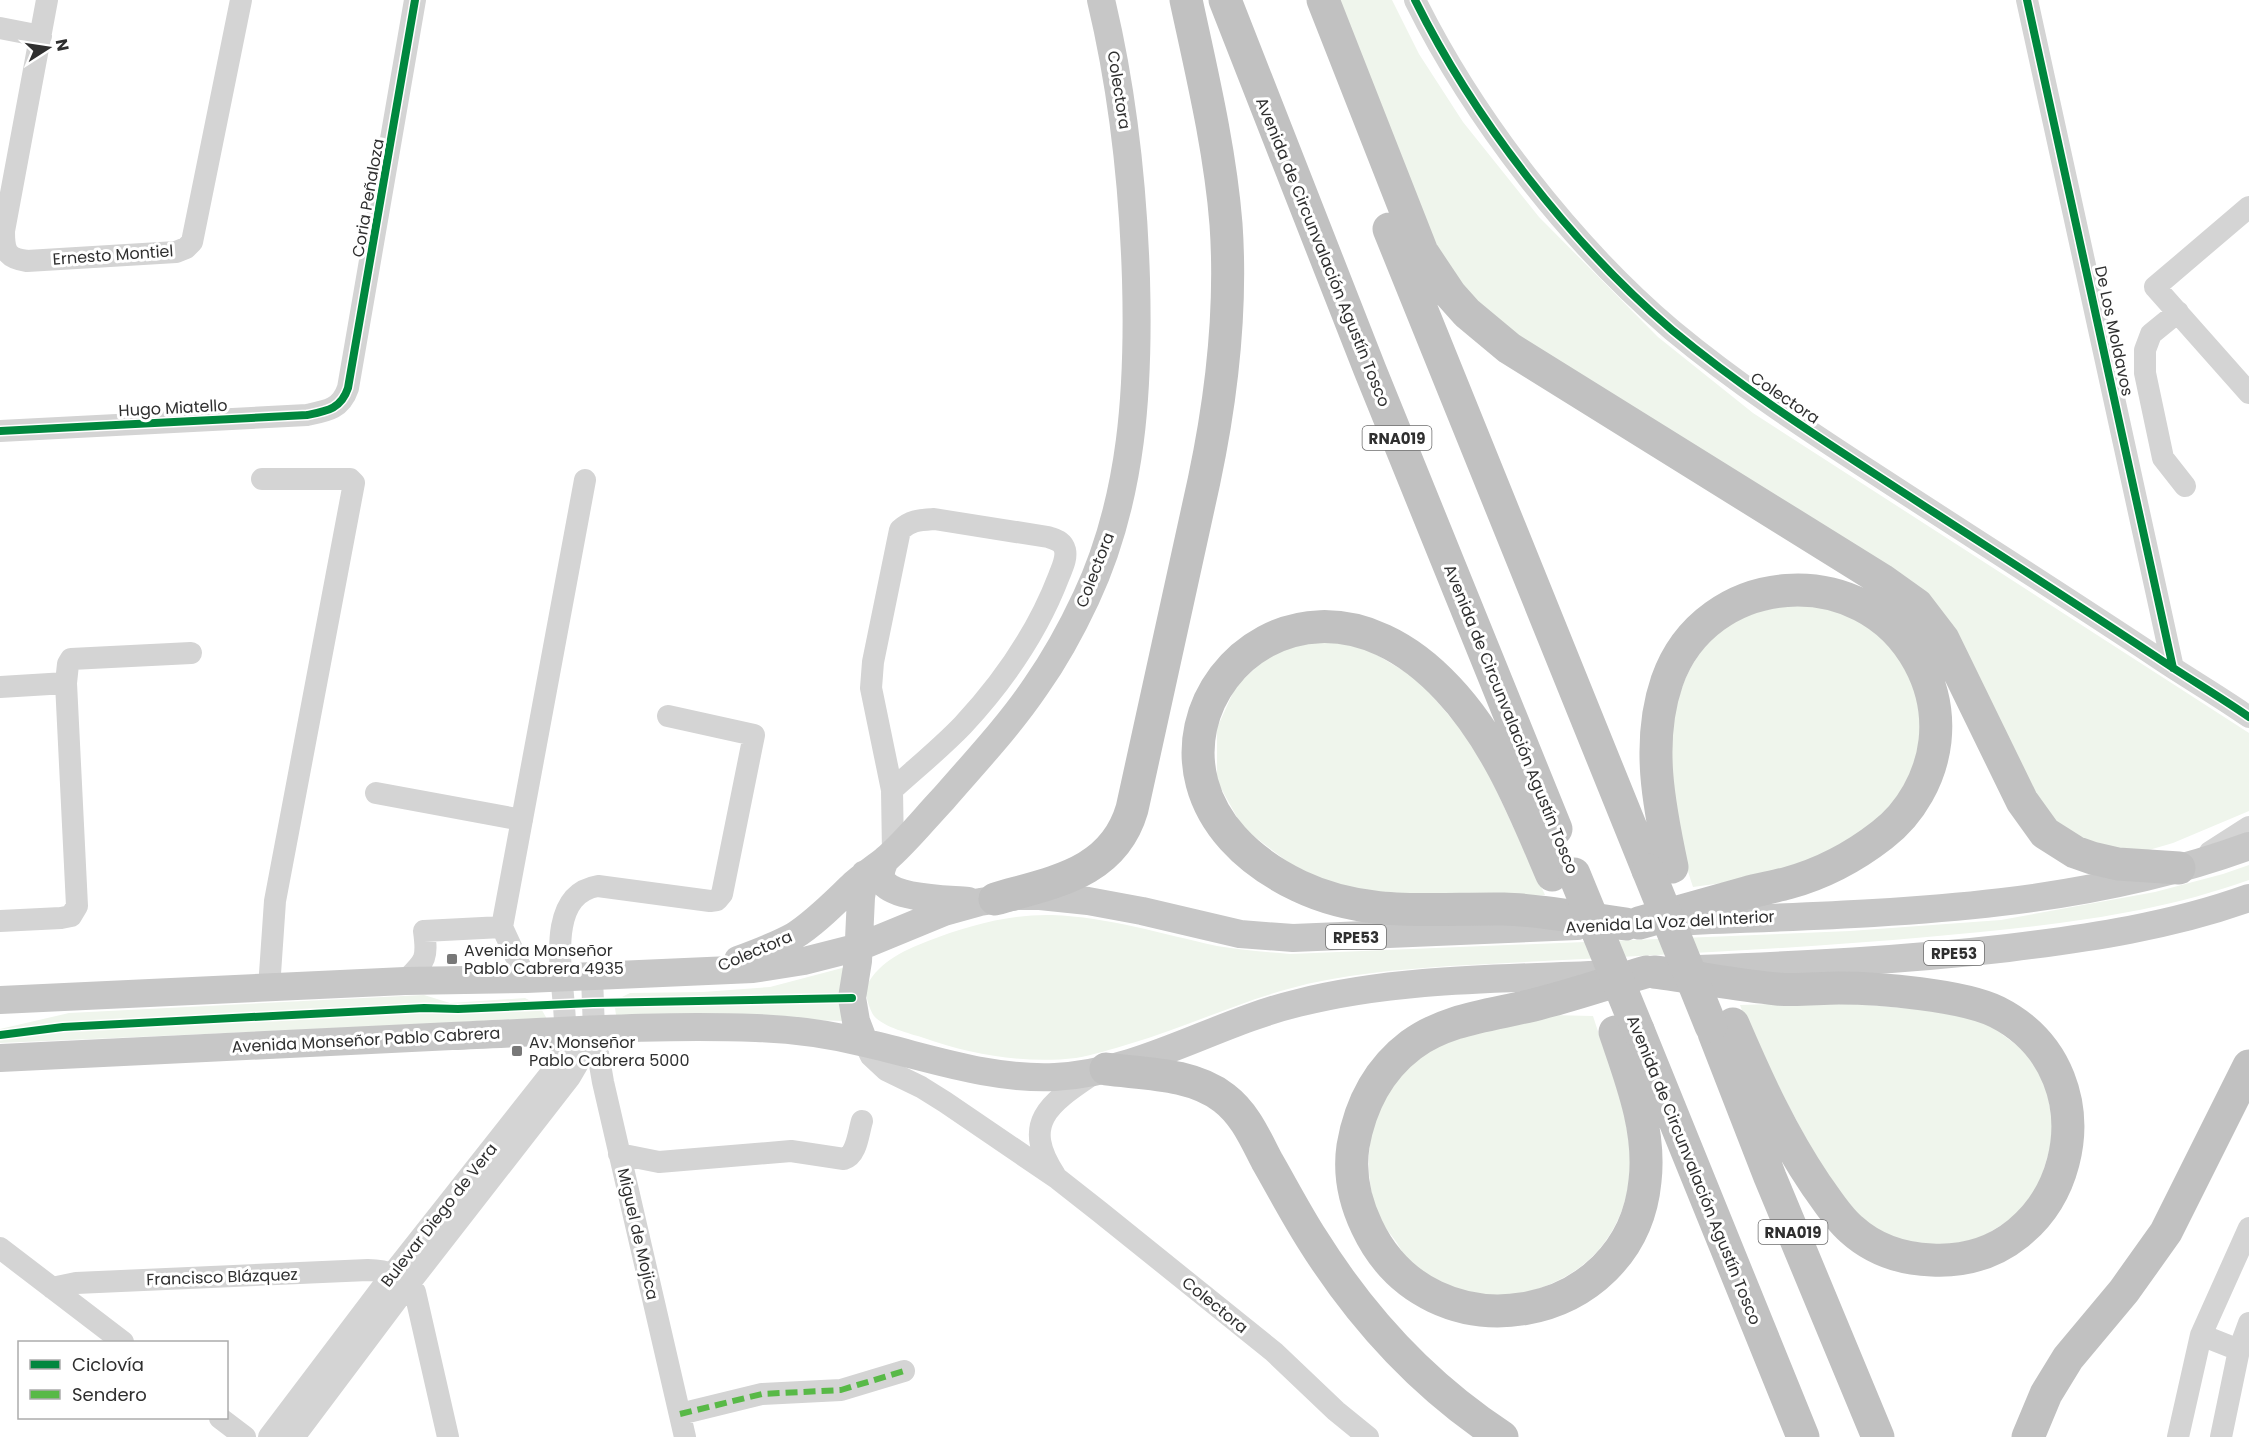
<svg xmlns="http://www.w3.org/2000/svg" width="2249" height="1437" font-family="Poppins,sans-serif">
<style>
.green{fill:#eff5ec}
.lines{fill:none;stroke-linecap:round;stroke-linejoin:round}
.minor{stroke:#d4d4d4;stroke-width:22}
.major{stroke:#c7c7c7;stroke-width:28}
.highway{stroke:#c1c1c1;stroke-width:33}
.highway-bridge{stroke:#c1c1c1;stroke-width:33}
.quiet{stroke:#58b947;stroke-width:6;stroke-dasharray:12 6;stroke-linecap:butt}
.cycleway-casing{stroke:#fff;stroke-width:11}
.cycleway{stroke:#00873e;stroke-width:8}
.poi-dot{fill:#787878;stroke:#fff;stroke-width:2}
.labels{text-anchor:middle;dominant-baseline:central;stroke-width:6;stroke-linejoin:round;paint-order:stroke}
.shield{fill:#fff;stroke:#6d6d6d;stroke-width:1.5}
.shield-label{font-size:15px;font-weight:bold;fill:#2f2f2f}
.street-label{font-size:16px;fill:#2f2f2f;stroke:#fff}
.poi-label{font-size:16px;fill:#2f2f2f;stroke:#fff;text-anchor:start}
</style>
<rect width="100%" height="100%" fill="#fff"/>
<path class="green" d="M1338,0h54l27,54 44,68 76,95 119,120 95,76 496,320v78l-76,32 -24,7 -23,1 -54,-13 -31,-30 -91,-177 -432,-288 -46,-42 -43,-61z
M1805,603l54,15 43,38 20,58 -3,40 -17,41 -30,30 -59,35 -76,21 -44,6c-25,-76 -43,-203 30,-257 6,-4 12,-11 19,-13 13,-7 47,-11 63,-14z
M1317,640l43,5 59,35 58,69 68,146 -81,4 -109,-9 -50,-15 -62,-47 -26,-47v-53l19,-42 35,-32z
M2249,865v15c-103,37 -213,47 -322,57 -158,14 -317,20 -477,29 -54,4 -109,8 -162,23 -54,15 -105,39 -159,55 -17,5 -35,11 -53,14 -50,6 -105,-3 -152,-20 -15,-5 -39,-10 -50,-22 -5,-7 -7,-18 -9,-26 10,-26 37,-39 63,-49 39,-15 81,-27 124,-26 56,2 110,19 165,31 24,4 49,6 73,8l560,-23 151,-11 154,-28 68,-18z
M846,967v54l-230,-6 -1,-7 5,-10 10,-5 73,-1 67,-5z
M424,995l26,8 75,-5 14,7 8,14 -547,24v-14l69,-16z
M1833,1002l106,9 45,10 42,31 20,31 8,52 -17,56 -24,27 -33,20 -35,8 -51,-7 -31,-18 -39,-49 -72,-135 -12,-32z
M1550,1015l43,1c15,48 38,99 37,149 0,41 -20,82 -54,105 -34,23 -70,30 -112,22 -9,-1 -19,-9 -28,-13 -7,-3 -15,-6 -20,-10 -8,-5 -14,-18 -19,-26 -6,-9 -16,-19 -20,-30 -18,-53 -7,-120 41,-155 35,-26 90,-32 132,-43z"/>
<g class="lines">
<path class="minor" d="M47,0l-43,231c0,20 2,27 23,30l149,-9 10,-4 6,-6 49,-242
M1415,0c59,119 156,244 257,330 65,54 135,100 206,146 92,60 185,119 277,180 31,21 64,40 94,61
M2027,0l146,668
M0,28l41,8
M2249,207l-94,80 94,106
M2178,312l-27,22 -6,16v23l18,85 22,28
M0,431l307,-16c20,-4 34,-6 41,-27l67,-388
M262,479h88l4,4 -79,418 -6,87
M0,687l66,-4
M892,790l-21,-102 2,-26 27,-132c11,-10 20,-10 34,-11l114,18c8,3 15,4 17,13 2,9 -3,18 -6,26 -21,55 -56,106 -96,149 -22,23 -48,44 -71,65l1,63
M376,793l146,27
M2210,852l39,-25
M0,921l61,-3 10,-2 6,-10 -11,-223 2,-19 3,-5 120,-6
M502,927l24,52
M592,977l2,53 9,52 82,355
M405,981c20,-20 23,-21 19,-50l78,-4 83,-447
M864,1042l7,14 15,14 35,17 24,15 113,77 42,33 174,140 62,59 32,26
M619,1154l40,8 132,-11 53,8c13,-4 14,-25 18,-38
M1055,1175c-36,-54 -3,-73 41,-103
M0,1248l123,94
M52,1288l24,-5 292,-13c20,0 34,6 47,22l33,145
M2201,1335l38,15
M680,1414l82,-20 79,-4 63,-19
M220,1418l25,19
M269,1437l124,-164 161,-204c5,-11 10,-22 11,-35 3,-40 -27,-138 33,-148l112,15 7,-1 5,-6 32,-159 -86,-19
M294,1437l115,-153 161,-207 14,-24 10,-23
M2178,1437l23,-102 48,-107
M2221,1437l18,-87 10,-27"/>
<path class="major" d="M885,860c-3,7 -7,16 -1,23 13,16 65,16 84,18
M1671,922c194,-9 393,-8 578,-76
M738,960c19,-7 38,-14 56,-24 22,-14 41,-34 60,-52 10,-9 21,-16 31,-24 21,-18 39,-41 58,-61 32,-37 66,-73 93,-113 19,-27 36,-58 50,-88 47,-100 53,-211 50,-319 -3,-95 -13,-187 -35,-279
M1698,969c104,-4 207,-9 310,-21 82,-10 163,-22 241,-50
M0,1000l405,-19 121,-2 227,-10 51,-8 55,-14 85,-35 36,-10 38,-6h22l48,5 54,10 98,23 53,4 284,-12
M864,1042l-8,-21 -4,-23 6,-37 3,-64 4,-23
M0,1058c151,-7 301,-15 452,-22 101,-4 202,-12 304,-8 35,1 71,6 105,14 64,14 127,38 194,35 86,-4 160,-54 243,-74 103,-26 212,-24 318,-29"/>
<path class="highway" d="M1225,0l145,370 186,459
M1323,0l99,252 28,42 17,19 42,35 373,232 35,25 26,34 79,162 23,32 30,19 17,6 26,6 61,4
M1389,229l259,641
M1552,875c-28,-65 -55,-134 -104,-186 -171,-184 -377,87 -149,197 67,32 134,22 205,23 39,1 83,10 122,15
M995,899c58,-17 118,-25 137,-90l72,-328c18,-85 28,-170 22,-257 -6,-75 -24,-150 -40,-224
M1639,923c36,-10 71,-20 107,-30 14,-4 28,-6 42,-10 33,-9 67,-27 94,-48 29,-22 49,-58 53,-94 3,-28 -3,-55 -16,-79 -56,-104 -213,-93 -252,19 -21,61 -8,125 5,186
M1654,972c41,5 82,13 123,17 20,2 42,-1 62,-1 39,0 124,7 158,24 124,63 74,255 -65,248 -30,-1 -59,-11 -81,-31 -14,-12 -24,-29 -35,-44 -34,-50 -59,-105 -83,-161
M1638,1030l165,407
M1615,1032c16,47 36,98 30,149 -14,145 -215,180 -278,46 -12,-25 -18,-54 -14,-81 7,-40 25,-76 58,-101 38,-28 86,-30 130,-42 35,-9 70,-21 105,-31
M1714,1033l56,144 108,260
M1106,1069c38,5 86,4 118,29 21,16 31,40 43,63 15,26 29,53 45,78 50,80 112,147 190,198
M2028,1437l18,-43 22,-36 56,-67 42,-59 83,-166"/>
<path class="highway-bridge" d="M1648,870l63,156
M1574,874l64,156"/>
<path class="quiet" d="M680,1414l82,-20 79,-4 63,-19"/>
<g class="cycleway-casing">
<path id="cycleway" d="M1415,0c59,119 156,244 257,330 65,54 135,100 206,146 92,60 185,119 277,180 31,21 64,40 94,61
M2027,0l146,668
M0,431l307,-16c20,-4 34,-6 41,-27l67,-388
M0,1035l63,-8 361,-19 34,1 135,-6 259,-5"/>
</g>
<use href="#cycleway" class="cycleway"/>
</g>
<g class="poi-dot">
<rect x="446" y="953" width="12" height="12" rx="3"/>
<rect x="511" y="1045" width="12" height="12" rx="3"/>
</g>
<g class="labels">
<g class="shield">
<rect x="1362.5" y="426" width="69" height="24" rx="4.5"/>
<rect x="1326" y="925" width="60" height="24" rx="4.5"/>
<rect x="1924" y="941" width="60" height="24" rx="4.5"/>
<rect x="1758.5" y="1220" width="69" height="24" rx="4.5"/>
</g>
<g class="shield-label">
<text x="1397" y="438">RNA019</text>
<text x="1356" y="937">RPE53</text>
<text x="1954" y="953">RPE53</text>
<text x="1793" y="1232">RNA019</text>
</g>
<g class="street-label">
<text transform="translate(1119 90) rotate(81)">Colectora</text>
<text transform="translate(368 198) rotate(-80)">Coria Peñaloza</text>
<text transform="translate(1323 252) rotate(68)">Avenida de Circunvalación Agustín Tosco</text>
<text transform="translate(113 255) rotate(-4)">Ernesto Montiel</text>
<text transform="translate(2114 331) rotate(78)">De Los Moldavos</text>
<text transform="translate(1785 398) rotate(34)">Colectora</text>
<text transform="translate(173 408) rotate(-3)">Hugo Miatello</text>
<text transform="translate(1095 570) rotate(-69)">Colectora</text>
<text transform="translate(1511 719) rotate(68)">Avenida de Circunvalación Agustín Tosco</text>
<text transform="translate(1670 922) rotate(-3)">Avenida La Voz del Interior</text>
<text transform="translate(755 951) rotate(-23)">Colectora</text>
<text transform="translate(366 1040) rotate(-3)">Avenida Monseñor Pablo Cabrera</text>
<text transform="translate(1694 1170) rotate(68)">Avenida de Circunvalación Agustín Tosco</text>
<text transform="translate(439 1215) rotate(-52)">Bulevar Diego de Vera</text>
<text transform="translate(638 1234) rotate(77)">Miguel de Mojica</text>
<text transform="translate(222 1277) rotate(-2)">Francisco Blázquez</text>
<text transform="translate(1215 1305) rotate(39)">Colectora</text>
</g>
<g class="poi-label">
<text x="464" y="950">Avenida Monseñor<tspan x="464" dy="18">Pablo Cabrera 4935</tspan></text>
<text x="529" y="1042">Av. Monseñor<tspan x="529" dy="18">Pablo Cabrera 5000</tspan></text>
</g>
</g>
<rect x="18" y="1341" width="210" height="78" fill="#ffffff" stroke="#acacac" stroke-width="1.5"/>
<rect x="30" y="1360" width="30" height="9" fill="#00873e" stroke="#acacac" stroke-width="1.5"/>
<text x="72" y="1371" font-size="18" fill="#2f2f2f">Ciclovía</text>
<rect x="30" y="1390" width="30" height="9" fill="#58b947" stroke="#acacac" stroke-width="1.5"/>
<text x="72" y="1401" font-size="18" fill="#2f2f2f">Sendero</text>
<g transform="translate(48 48) rotate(78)" stroke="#ffffff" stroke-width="4.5" paint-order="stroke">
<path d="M0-4.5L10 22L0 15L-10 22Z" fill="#2f2f2f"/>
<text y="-9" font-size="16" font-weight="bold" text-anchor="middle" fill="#2f2f2f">N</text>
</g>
</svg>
